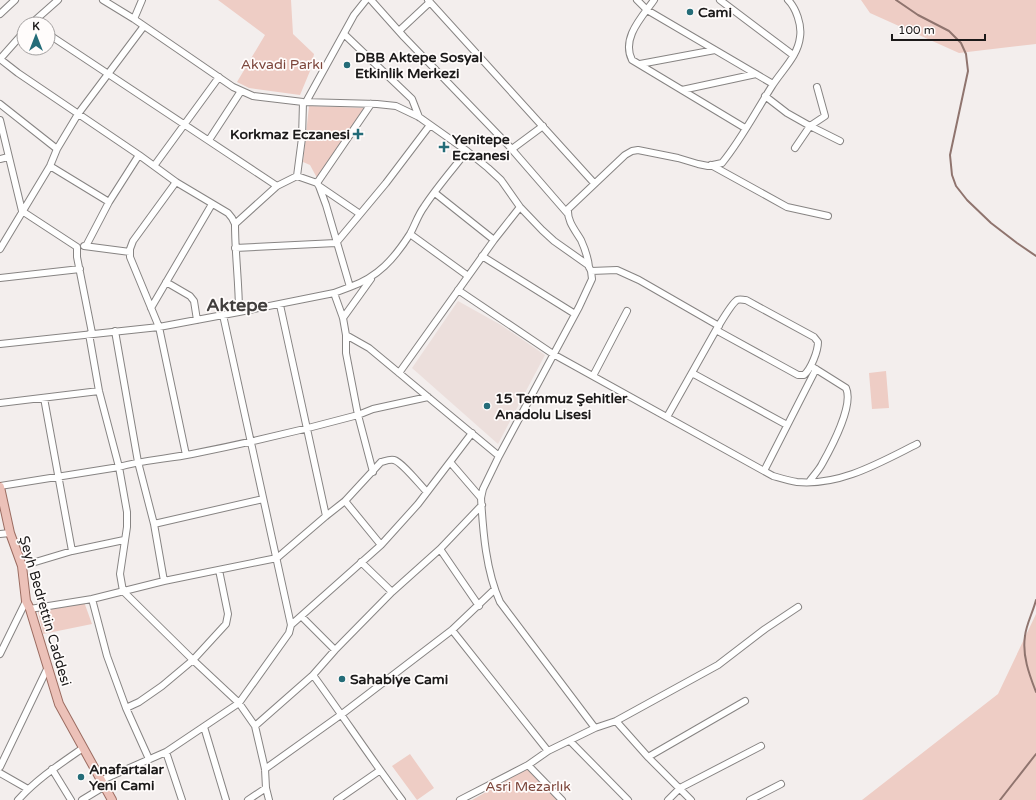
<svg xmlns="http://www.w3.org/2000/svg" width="1036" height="800" font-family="'Varela Round',sans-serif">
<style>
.built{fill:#ecdfdc}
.green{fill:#eecdc5}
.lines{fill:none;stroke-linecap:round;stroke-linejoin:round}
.stream{stroke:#8f746e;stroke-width:2}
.minor-casing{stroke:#878483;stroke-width:8}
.major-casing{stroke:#9b6c61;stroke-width:10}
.minor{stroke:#fff;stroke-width:6}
.major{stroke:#ecc1b8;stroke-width:8}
.poi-dot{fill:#246c78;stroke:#fffcfb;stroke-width:1.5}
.labels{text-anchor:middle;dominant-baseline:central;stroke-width:3.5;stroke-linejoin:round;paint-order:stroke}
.poi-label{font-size:14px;font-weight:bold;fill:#1b1919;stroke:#fffcfb;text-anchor:start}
.park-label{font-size:14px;fill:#7d463b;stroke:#fffcfb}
.street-label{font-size:14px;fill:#1b1919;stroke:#fffcfb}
.district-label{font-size:18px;font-weight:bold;fill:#413e3d;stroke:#fffcfb}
</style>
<rect width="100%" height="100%" fill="#f3eeed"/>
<path class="built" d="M458,301l43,24 44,30 -47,89 -86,-76z"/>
<path class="green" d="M218,0h73l2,34 21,20 -4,17 -10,24 -51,-7 -12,-6 28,-47z
M861,0h175v44l-77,9 -89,-40z
M309,106l56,2 -48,70 -7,-13 -7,-3z
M886,371l3,37 -17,1 -3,-36z
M83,599l9,25 -49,10 -6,-26z
M1036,614v186h-174l136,-106z
M410,754l24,34 -17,12 -25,-34z
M530,767l32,33h-90z"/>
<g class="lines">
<path class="stream" d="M896,0l22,15 31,16 12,12 5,11 2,17 -18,84 2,20 4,11 11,14 24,23 26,20 19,13
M1036,600c-3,12 -10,25 -11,36 -3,19 4,38 11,56
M1000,800l36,-46"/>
<g class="minor-casing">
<path id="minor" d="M103,0l31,19 99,68 20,9 50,6 74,2 19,2 23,11 48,34 21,17 13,12 19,27 22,23 12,11 34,24 3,6 1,8 -13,28 -80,149 -16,33 -2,9c2,34 5,73 19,104l95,126 -47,23 -20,14 -68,35
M371,0l33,37 105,109 59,68
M428,0l166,183
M637,0l10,10 126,74
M654,0c-12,17 -33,38 -22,60l113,68
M720,0l73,55
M0,14l15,-14
M134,19l8,-19
M34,24l-2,-1 26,-23
M399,31l31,-29
M48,34l229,152
M344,34l68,65 7,18
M0,59l18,14 121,82 37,27 52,31 4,5 3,6
M0,59l24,-27
M640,64l75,-14
M682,90l74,-16
M765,96l22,17 23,13 15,-10 -8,-29
M306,102l48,-87 12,-15
M0,104l57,45
M0,120l22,91 55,36v10l15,76
M209,140l32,-49
M795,148l15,-22 30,15
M512,149l31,-23
M0,159l8,-2
M711,165l76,42 41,9
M50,166l59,36
M154,166l65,-89
M176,182l-43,59 -3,8v8l29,70 27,128
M317,183l54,-79
M319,186l41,28
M435,193l59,47
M410,234l58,42
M84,246l46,6
M86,246l23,-44 30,-47
M235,248l101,-5 50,-60 44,-58
M0,249l50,-83 7,-17 21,-35 66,-88
M482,256l93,58
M589,267c-1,-10 -4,-18 -8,-27 -6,-10 -14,-19 -13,-31l57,-54 7,-4 6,-1 40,8 20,6 10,2 14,-3c19,-23 34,-52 50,-77 10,-16 26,-30 28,-49 2,-12 -4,-29 -12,-37
M591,271l26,-1 22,10 80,46
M0,278l80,-9
M166,282l24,14 4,5 3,19
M350,287c28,-10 44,-28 60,-53 5,-9 8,-19 14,-27 13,-20 29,-38 43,-56
M458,290l95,64 220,122c7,2 16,5 24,6 43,4 82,-19 120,-38
M334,293l9,25 3,17 23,13 130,108
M280,305l46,211
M151,308l61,-104
M239,312l95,-19 16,-6 -24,-82 -7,-19 -2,-3 -20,-7
M343,318l28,-39
M115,331l23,131 16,62 10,57
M89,334l10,57 20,76 8,45v15l-7,47 3,17 70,69 46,43 16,23 10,43 1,19 3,12
M346,335v18l12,62 15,57
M0,344l159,-17 80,-15c0,-29 -4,-58 -4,-88l42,-38 20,-10 5,-38 1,-36
M399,373l95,-133 26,-33
M692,373l95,52
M593,376l34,-65
M44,398l28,153
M0,403l99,-12
M667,417l49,-87c4,-6 15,-26 21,-30 3,-1 6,0 9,0l68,37 4,5c0,9 -7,27 -14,33h-6l-82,-45
M450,462l31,36
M764,471l52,-102
M809,482c4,-6 10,-12 13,-18 9,-16 32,-59 24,-76l-35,-22
M0,486l119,-19c24,-7 48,-8 73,-13 56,-11 111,-24 166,-39l15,-6 55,-12
M345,501l36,44
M154,524l109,-25
M0,534l10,-1
M440,549l39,57
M361,562l31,30
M22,566l50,-15 52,-11
M92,599l15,57 19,52 23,51
M30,609l62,-10 72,-18 113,-23 49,-42 19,-15 36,-39c4,-1 9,-3 13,-2 8,2 26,25 33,32
M301,616l34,34
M291,625l90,-80 37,-41 54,-71
M452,630l96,121
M0,654l26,-53
M313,675c30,41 58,84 89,125
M126,708l13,-6 23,-16 31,-26 33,-36 2,-10 -9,-44
M616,721l32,36 43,43
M255,726l58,-51 22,-25 57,-58 48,-43 42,-44
M204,727l22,73
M595,728l21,-7 102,-56 47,-36 33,-22
M570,741l58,59
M166,752l16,48
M648,757l97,-56
M528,765l34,35
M0,767l47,-98
M52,769l19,31
M265,769l77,-55 110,-84 42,-40
M0,773l28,16
M102,780l64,-28 73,-49 50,-70 2,-8 -68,-310
M18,800c19,-21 42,-36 65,-52
M82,800l23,-14
M248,800l18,-12
M337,800l42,-29
M668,800l12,-12 81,-42
M750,800l31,-16"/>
</g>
<g class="major-casing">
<path id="major" d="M0,487l10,46 12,33 4,35 4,8 29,95 53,96"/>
</g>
<use href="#minor" class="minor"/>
<use href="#major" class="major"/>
</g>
<g class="poi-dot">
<circle cx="690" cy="12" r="4"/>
<circle cx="347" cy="65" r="4"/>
<path d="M356 128h4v4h4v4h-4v4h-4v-4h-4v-4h4z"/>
<path d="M442 141h4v4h4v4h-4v4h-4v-4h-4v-4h4z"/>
<circle cx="487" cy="406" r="4"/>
<circle cx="342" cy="679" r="4"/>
<circle cx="81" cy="777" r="4"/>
</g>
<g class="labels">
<g class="poi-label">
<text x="698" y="12">Cami</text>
<text x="355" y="57">DBB Aktepe Sosyal<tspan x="355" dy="16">Etkinlik Merkezi</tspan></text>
<text x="350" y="134" text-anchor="end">Korkmaz Eczanesi</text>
<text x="452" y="139">Yenitepe<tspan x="452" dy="16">Eczanesi</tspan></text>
<text x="495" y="398">15 Temmuz Şehitler<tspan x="495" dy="16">Anadolu Lisesi</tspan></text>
<text x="350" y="679">Sahabiye Cami</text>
<text x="89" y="769">Anafartalar<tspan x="89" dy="16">Yeni Cami</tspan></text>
</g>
<g class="park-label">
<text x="282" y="64">Akvadi Parkı</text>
<text x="528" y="786">Asri Mezarlık</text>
</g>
<g class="street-label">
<text transform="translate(45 611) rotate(74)">Şeyh Bedrettin Caddesi</text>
</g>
<g class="district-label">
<text x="237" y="305">Aktepe</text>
</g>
</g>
<g transform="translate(36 36)"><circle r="19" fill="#fffcfb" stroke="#a4a1a1"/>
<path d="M0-3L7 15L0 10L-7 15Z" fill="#246c78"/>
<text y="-6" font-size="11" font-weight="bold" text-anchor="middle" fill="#1b1919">K</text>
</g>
<path d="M892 34v6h93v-6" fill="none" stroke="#1b1919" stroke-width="2"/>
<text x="898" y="34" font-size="12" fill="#1b1919" stroke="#fffcfb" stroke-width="3" paint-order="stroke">100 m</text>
</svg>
